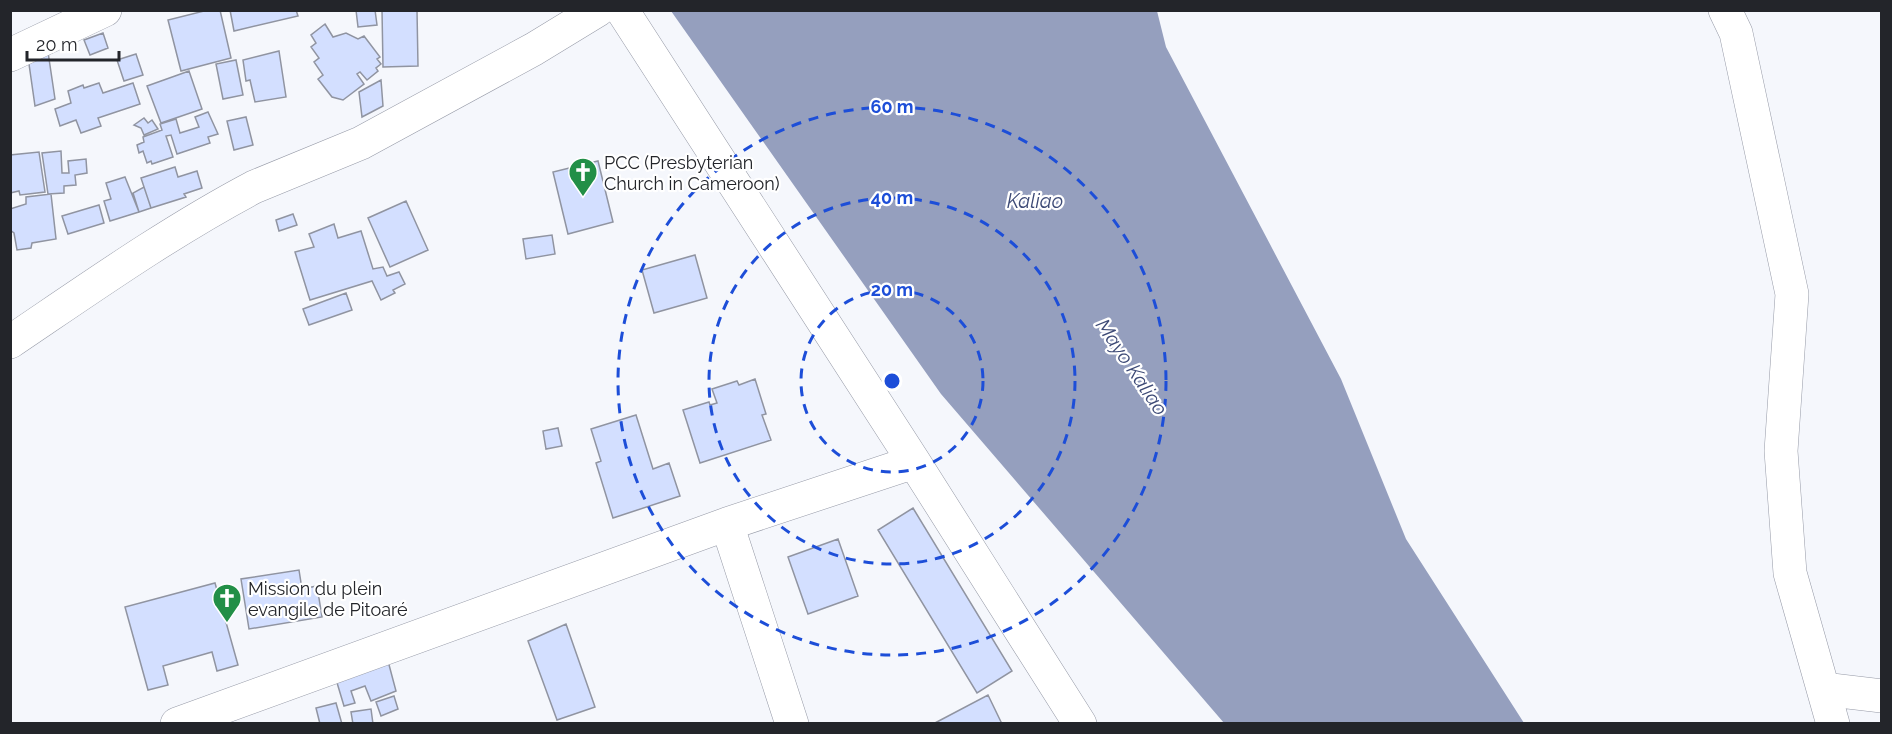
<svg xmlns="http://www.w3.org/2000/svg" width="1892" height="734" font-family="Raleway,sans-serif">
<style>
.water{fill:#959fbe}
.building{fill:#d3dfff;stroke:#9094a1;stroke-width:1.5}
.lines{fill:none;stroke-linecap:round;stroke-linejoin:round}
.minor-casing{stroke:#969aa7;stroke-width:34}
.minor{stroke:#fff;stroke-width:33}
.ring{fill:none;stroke:#1d4ed8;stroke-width:3;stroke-dasharray:10 8}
.labels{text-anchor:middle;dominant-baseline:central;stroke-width:4.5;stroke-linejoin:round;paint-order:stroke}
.poi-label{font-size:18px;fill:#23252a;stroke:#fff;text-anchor:start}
.water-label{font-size:20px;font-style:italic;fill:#3d4a76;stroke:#fff}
.centre{fill:#1d4ed8;stroke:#fff;stroke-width:3}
.ring-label{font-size:18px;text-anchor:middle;font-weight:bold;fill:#1d4ed8;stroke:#fff;stroke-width:4.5;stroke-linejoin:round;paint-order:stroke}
</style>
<rect width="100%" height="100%" fill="#f5f7fc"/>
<path class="water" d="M671,11h486l9,36 175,332 65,160 118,184h-300l-283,-329z"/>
<path class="building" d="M208,10h12l11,48 -50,13 -13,-51z
M230,10h66l2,6 -64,15z
M356,10h19l2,15 -19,2z
M382,10h35l1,56 -35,1z
M325,24l8,13 13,-4 12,6 6,-3 16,21 -3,2 4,5 -5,4 2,3 -11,9 -7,-8 -3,2 7,10 -21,16 -11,-3 -14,-18 5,-4 -9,-13 5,-4 -8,-11 5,-4 -5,-8z
M103,33l5,15 -18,7 -6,-15z
M279,51l7,46 -31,5 -5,-22 -4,1 -3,-21z
M48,52l7,47 -20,7 -7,-49z
M136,54l7,21 -19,6 -7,-21z
M236,60l7,35 -20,4 -7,-35z
M189,71l13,38 -41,14 -14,-37z
M381,80l2,26 -21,11 -3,-25z
M99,83l4,10 30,-10 7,21 -42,14 3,8 -20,7 -5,-13 -16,6 -5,-17 16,-6 -3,-12 15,-6 1,3z
M208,112l10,22 -10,3 2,6 -33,11 -6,-19 -5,1 7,21 -21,7 -1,-3 -4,2 -4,-12 -4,2 -2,-8 7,-3 -1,-5 19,-7 -2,-6 16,-5 4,14 19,-6 -4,-10z
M246,117l7,28 -19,5 -7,-29z
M144,118l4,5 4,-3 6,9 -14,6 -3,-7 -7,-3z
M61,151l1,22h7l-1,-12 18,-2 1,14 -12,2 1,10 -12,1v7l-16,1 -6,-41z
M39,152l6,40 -25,3 -1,-4 -9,2v-38z
M598,161l15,61 -45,12 -15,-62z
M175,167l3,10 19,-6 5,17 -18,6 2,3 -35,11 -10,-30z
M125,177l14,35 -29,9 -6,-20 7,-2 -5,-16z
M144,187l7,21 -12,4 -6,-19z
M51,194l5,45 -24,4 -1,5 -14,2 -3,-17 -4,-3v-21l16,-5v-7z
M406,201l22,49 -38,17 -22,-49z
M99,205l5,18 -36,11 -6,-18z
M293,214l4,11 -18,6 -3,-11z
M334,224l4,14 23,-7 12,38 10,-2 4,9 12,-4 6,12 -12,6 2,3 -14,7 -9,-19 -62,19 -15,-48 19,-5 -5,-13z
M552,235l3,19 -29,5 -3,-20z
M695,255l12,43 -53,15 -12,-43z
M346,293l6,17 -43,15 -6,-16z
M755,379l11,35 -4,1 9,25 -71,23 -17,-53 26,-8 1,3 7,-2 -5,-14 25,-8 2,4z
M636,415l17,54 16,-6 11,33 -67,22 -17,-55 5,-2 -10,-32z
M558,428l4,18 -16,3 -3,-18z
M913,508l99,163 -35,22 -99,-163z
M838,539l20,57 -50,18 -20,-57z
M299,570l3,19 15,-3 5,31 -73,12 -8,-50z
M215,583l23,82 -21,6 -5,-19 -49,14 5,19 -20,5 -23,-83z
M566,624l29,83 -38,13 -29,-79z
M388,661l8,30 -25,10 -6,-15 -14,5 4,12 -11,3 -9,-30z
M988,695l14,29h-69z
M394,696l4,13 -17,7 -5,-14z
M336,703l6,21h-22l-4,-16z
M371,709l2,15h-20l-2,-12z"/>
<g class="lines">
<g class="minor-casing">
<path id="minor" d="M622,10l292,452 166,262
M1725,10l11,23 56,261 -11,157 9,122 43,151
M10,55l95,-45
M10,342c80,-54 159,-110 244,-155l107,-44 173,-94 64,-39
M727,524l65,200
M1823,689l59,7
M177,724l550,-200 187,-62"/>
</g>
<use href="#minor" class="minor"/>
</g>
<g class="ring">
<circle cx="892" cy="381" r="91"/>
<circle cx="892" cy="381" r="183"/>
<circle cx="892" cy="381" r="274"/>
</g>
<defs>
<g id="church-pin" transform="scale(1.5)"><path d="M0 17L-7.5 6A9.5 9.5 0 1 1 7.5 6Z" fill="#228f47" stroke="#fff"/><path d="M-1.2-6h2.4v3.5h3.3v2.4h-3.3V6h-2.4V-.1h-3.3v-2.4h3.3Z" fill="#fff"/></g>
</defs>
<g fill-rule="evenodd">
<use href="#church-pin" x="583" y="172"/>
<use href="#church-pin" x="227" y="598"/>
</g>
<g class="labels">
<g class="poi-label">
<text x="604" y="162">PCC (Presbyterian<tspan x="604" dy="21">Church in Cameroon)</tspan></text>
<text x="248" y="588">Mission du plein<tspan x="248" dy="21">evangile de Pitoaré</tspan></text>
</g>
<g class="water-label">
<text x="1035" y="201">Kaliao</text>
<text transform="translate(1132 367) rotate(56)">Mayo Kaliao</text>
</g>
</g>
<circle cx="892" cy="381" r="9" class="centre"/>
<g class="ring-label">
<text x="892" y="113">60 m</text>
<text x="892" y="204">40 m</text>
<text x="892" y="296">20 m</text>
</g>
<rect width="1892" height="734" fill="none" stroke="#23252a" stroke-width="24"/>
<path d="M27 51v9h92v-9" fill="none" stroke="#23252a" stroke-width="3"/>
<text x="36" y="51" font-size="18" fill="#23252a" stroke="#ffffff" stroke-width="4.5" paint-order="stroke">20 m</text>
</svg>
